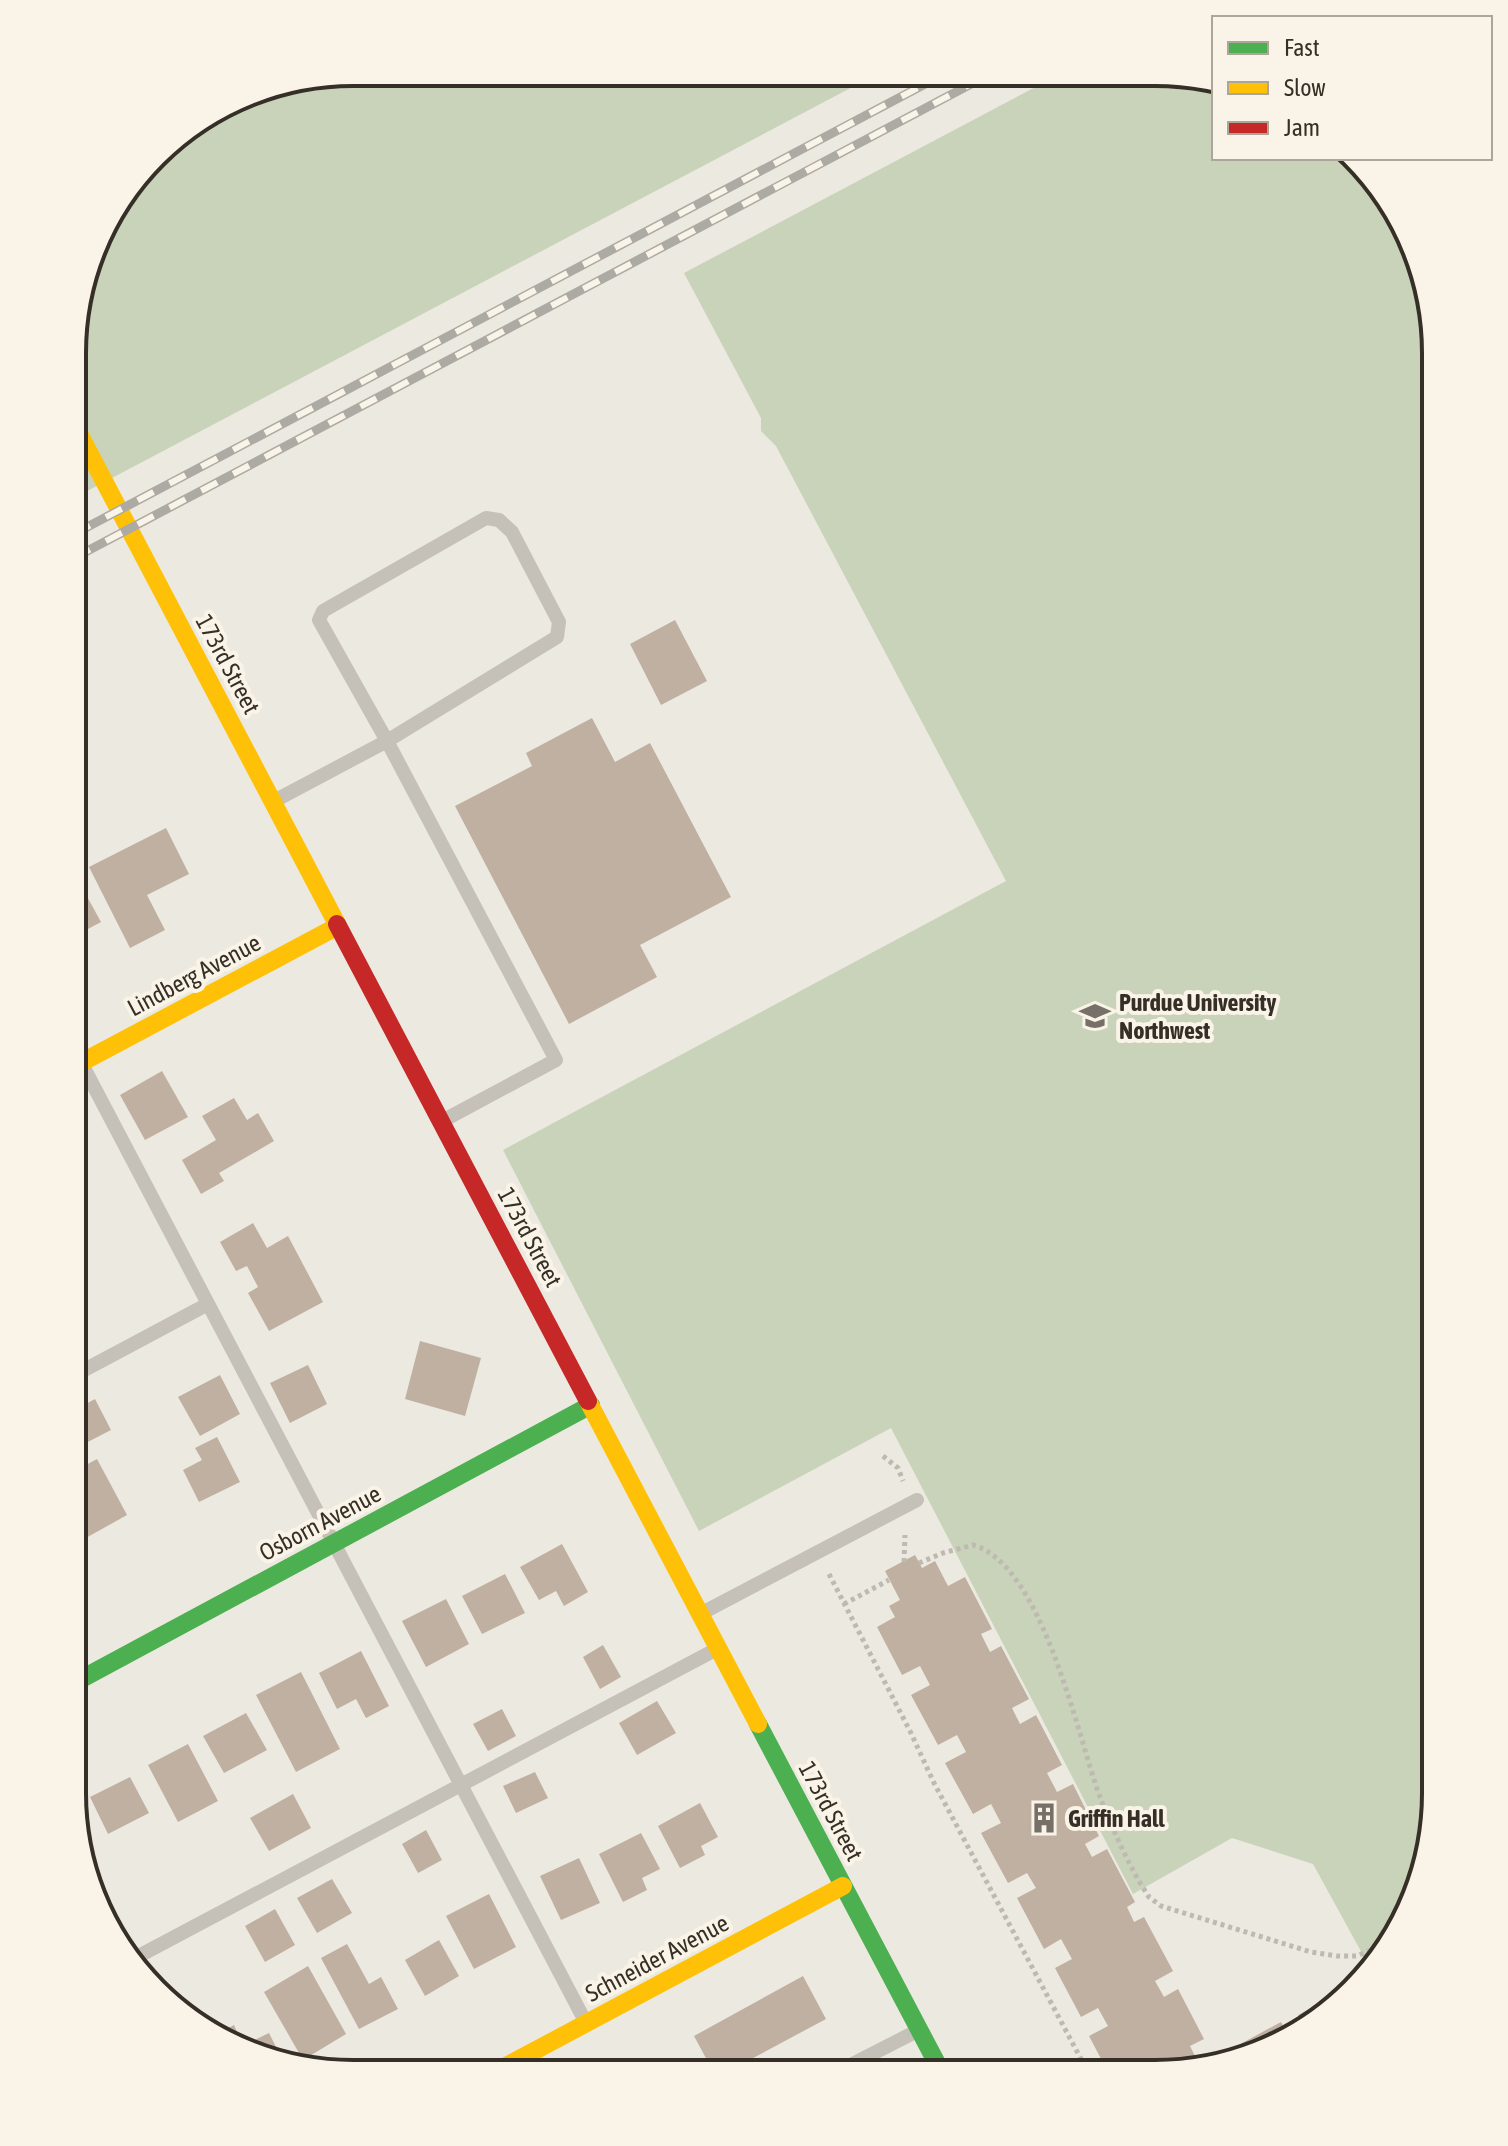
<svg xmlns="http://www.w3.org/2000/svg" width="1508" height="2146" font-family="'Asap Condensed',sans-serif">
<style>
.green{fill:#c9d3ba}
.building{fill:#c0b0a1}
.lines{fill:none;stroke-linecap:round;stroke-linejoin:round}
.path{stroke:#beb9b1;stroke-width:5;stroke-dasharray:4 4;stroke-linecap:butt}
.lane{stroke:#c5c1b9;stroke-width:14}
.fast{stroke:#4caf50;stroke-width:18}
.slow{stroke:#ffc107;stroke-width:18}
.jam{stroke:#c62828;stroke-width:18}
.rail-casing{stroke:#ada9a3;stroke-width:9}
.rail{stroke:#f9f4e7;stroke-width:6;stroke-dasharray:18;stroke-linecap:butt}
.labels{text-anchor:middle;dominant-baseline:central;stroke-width:8;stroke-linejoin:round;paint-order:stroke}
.street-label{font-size:24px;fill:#362f27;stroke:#f9f4e7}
.poi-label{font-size:24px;font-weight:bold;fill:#362f27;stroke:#f9f4e7;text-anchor:start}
.rim{fill:none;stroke:#362f27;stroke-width:4}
</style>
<rect width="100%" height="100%" fill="#ece9e0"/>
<path class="green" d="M353,72l524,2 -803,424v-182l35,-103 59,-72 94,-54z
M1060,74h132l22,10v74h135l58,71 29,124 -1,1459 -47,137 -19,17 -56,-102 -81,-26 -99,56 -242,-466 -192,103 -196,-381 503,-269 -230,-435 -15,-15v-13l-77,-145z"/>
<path class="building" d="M675,620l32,61 -46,24 -31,-61z
M592,718l23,44 35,-19 81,154 -91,48 17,32 -88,47 -114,-218 77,-40 -6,-13z
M166,828l23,46 -42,21 18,35 -35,18 -41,-81z
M74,873l27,49 -28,15z
M162,1071l26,46 -43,23 -25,-45z
M234,1098l13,22 11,-7 16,28 -55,32 5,8 -23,13 -19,-34 34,-20 -14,-24z
M253,1223l14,25 21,-12 35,66 -54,29 -21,-38 10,-6 -11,-21 -11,5 -16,-29z
M420,1341l61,17 -16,58 -60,-17z
M308,1365l19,39 -37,19 -20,-40z
M220,1375l20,39 -40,22 -22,-39z
M95,1399l16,31 -31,16 -7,-15v-20z
M217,1437l23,45 -41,20 -16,-32 19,-10 -7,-12z
M97,1459l30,56 -43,24 -12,-22 1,-45z
M562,1544l26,48 -24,14 -8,-15 -17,9 -19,-33z
M915,1555l7,13 13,-7 13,25 17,-9 27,52 -11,5 9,18 11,-6 28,53 -17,9 8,16 16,-9 26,50 -15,8 10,19 16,-8 26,52 -14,8 7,13 15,-8 28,53 -8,5 7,15 10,-5 29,54 -18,10 9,16 14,-8 26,50 -14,7 9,18 -44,10h-46l-20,-38 19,-10 -10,-18 -17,9 -26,-49 17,-9 -11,-20 -17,10 -27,-51 19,-10 -9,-15 -19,10 -27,-50 20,-10 -10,-19 -18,10 -28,-51 21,-11 -9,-17 -19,10 -27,-50 19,-10 -10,-19 -18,9 -25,-48 18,-10 -6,-11 11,-6 -15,-29z
M505,1574l20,39 -43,21 -20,-38z
M446,1599l23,45 -43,23 -24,-46z
M603,1645l18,32 -21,12 -17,-32z
M361,1651l28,55 -23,12 -10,-19 -19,10 -18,-36z
M301,1672l39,77 -44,23 -40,-77z
M657,1701l19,32 -39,22 -18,-32z
M502,1709l14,27 -28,15 -15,-27z
M246,1713l21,37 -43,23 -21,-37z
M188,1744l30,57 -40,21 -30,-57z
M535,1772l13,26 -32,15 -13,-27z
M130,1777l19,36 -41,21 -18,-37z
M293,1794l18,34 -42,23 -19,-33z
M700,1803l18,34 -17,9 4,9 -25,13 -22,-42z
M78,1820l15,26 -8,4z
M426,1830l16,30 -24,13 -16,-29z
M641,1833l19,36 -18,9 5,12 -24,12 -24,-48z
M579,1858l21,45 -39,17 -21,-44z
M332,1879l20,34 -35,20 -20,-35z
M489,1894l27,53 -42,22 -28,-53z
M275,1909l20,36 -30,17 -20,-36z
M439,1940l20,36 -34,20 -20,-36z
M347,1944l22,40 12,-7 17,32 -39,20 -38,-71z
M308,1966l38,68 -43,26 -39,-68z
M803,1976l23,43 -101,54h-11l-20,-37z
M1332,1997l1,1 -30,26 -5,-9z
M1281,2022l8,14 -10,9 -44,10 -4,-6z
M234,2025l7,16 -20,-9z
M269,2033l12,24 -33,-14z"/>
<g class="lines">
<path class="path" d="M883,1456l15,12 5,13
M904,1562l1,-27
M919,1563l24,-10 30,-8c70,20 104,190 127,252 13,33 29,70 49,100l12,9 150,46 26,4h20l34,-15
M829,1574l81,157 24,52 155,291
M844,1604l45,-24"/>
<path class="lane" d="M486,518l13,2 13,12 47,90 -2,15 -170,104 -68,-121 4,-9z
M276,800l111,-59 169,319 -110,59
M82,1064l502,955
M73,1376l135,-72
M702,1613l215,-113
M135,1958l580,-308
M835,2073l82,-42"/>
<path class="fast" d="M72,1684l519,-279
M758,1724l184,349"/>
<path class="slow" d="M74,424l263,500
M73,1067l265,-141
M588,1401l170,323
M495,2072l348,-186"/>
<path class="jam" d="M337,924l251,477"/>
<g class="rail-casing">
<path id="rail" d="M74,534l870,-460
M74,558l916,-484"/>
</g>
<use href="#rail" class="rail"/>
</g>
<defs>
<g id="university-bare" transform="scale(2.4)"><path d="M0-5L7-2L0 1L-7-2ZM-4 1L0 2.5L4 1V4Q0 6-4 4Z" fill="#767068" stroke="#f9f4e7" stroke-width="2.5" paint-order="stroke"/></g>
<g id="building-bare" transform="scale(2.4)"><path d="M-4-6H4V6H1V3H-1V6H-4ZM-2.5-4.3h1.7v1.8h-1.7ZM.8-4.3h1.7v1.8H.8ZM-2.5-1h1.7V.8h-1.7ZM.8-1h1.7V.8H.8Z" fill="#767068" stroke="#f9f4e7" stroke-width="2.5" paint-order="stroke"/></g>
</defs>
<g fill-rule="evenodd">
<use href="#university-bare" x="1095" y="1016"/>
<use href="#building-bare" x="1044" y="1818"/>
</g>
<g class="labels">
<g class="street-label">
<text transform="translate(228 664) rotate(62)">173rd Street</text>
<text transform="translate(194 975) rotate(-28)">Lindberg Avenue</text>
<text transform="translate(530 1237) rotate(62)">173rd Street</text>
<text transform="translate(320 1523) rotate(-28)">Osborn Avenue</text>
<text transform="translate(831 1811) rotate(62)">173rd Street</text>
<text transform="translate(657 1958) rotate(-28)">Schneider Avenue</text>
</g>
<g class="poi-label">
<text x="1119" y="1002">Purdue University<tspan x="1119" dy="28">Northwest</tspan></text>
<text x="1068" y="1818">Griffin Hall</text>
</g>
</g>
<path d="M0 0H1508V2146H0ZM353 86H1155A267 267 0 0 1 1422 353V1793A267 267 0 0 1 1155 2060H353A267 267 0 0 1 86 1793V353A267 267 0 0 1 353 86Z" fill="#f9f4e7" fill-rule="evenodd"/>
<path class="rim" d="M353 86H1155A267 267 0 0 1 1422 353V1793A267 267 0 0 1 1155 2060H353A267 267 0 0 1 86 1793V353A267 267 0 0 1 353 86Z"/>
<rect x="1212" y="16" width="280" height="144" fill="#f9f4e7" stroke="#aba59a" stroke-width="2"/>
<rect x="1228" y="42" width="40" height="12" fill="#4caf50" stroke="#aba59a" stroke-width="2"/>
<text x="1284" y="56" font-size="24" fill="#362f27">Fast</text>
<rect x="1228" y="82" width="40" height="12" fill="#ffc107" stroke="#aba59a" stroke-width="2"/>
<text x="1284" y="96" font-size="24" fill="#362f27">Slow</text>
<rect x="1228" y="122" width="40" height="12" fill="#c62828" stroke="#aba59a" stroke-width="2"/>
<text x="1284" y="136" font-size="24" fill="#362f27">Jam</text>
</svg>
